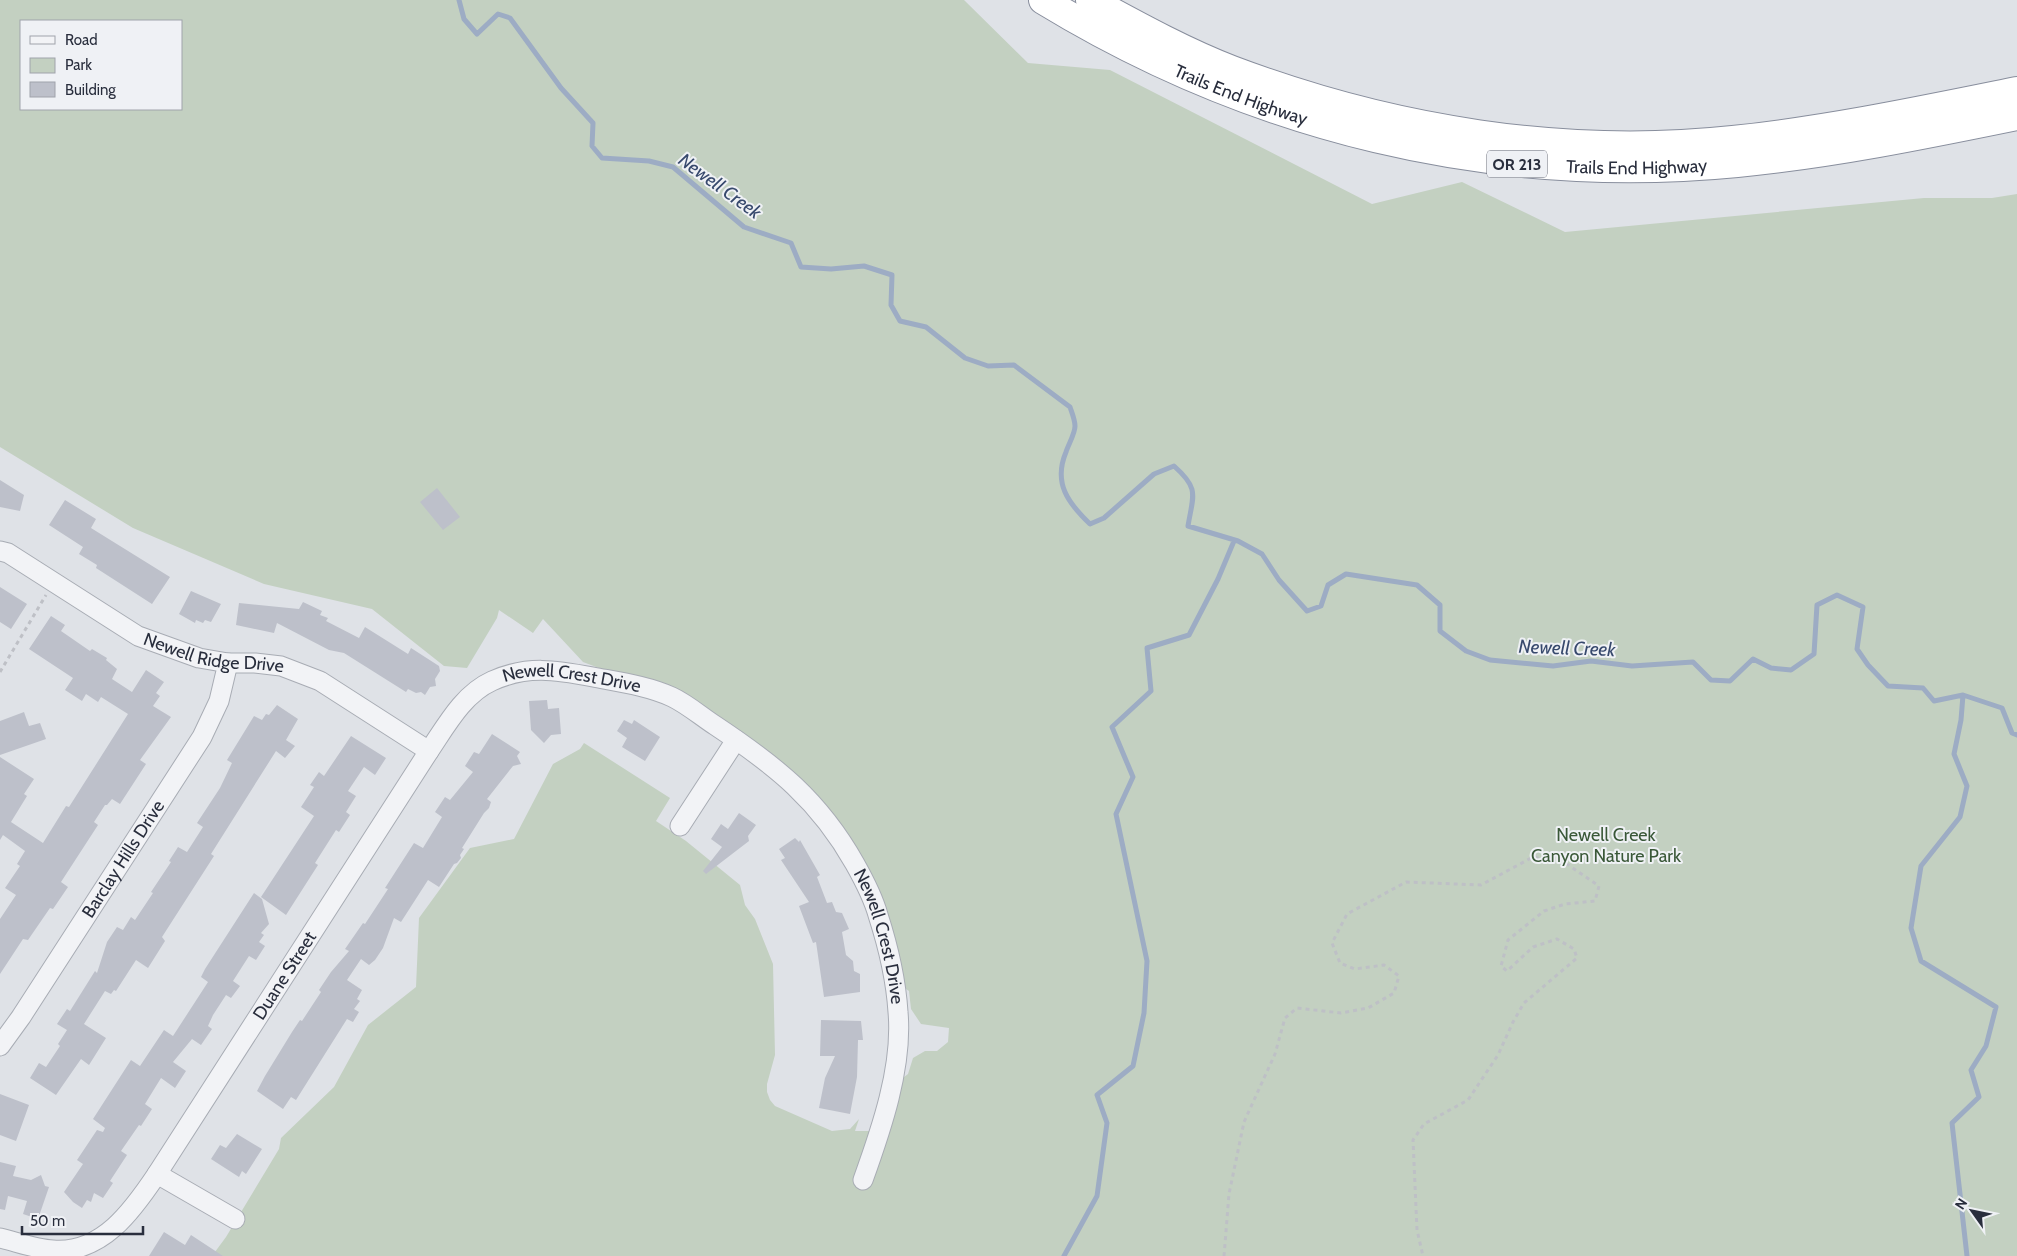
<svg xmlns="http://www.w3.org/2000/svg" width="2017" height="1256" font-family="Cabin,sans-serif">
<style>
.green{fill:#c3d0c1;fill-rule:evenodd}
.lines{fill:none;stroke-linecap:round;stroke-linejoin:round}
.stream{stroke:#9dacc4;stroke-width:5}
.building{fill:#bdc0ca}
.street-casing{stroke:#a8acb4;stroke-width:21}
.highway-casing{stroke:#888e9d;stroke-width:30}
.path{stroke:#bec0c6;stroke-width:3;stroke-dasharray:4 4;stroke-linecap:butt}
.street{stroke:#f2f3f6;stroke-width:19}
.highway{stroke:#fff;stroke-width:28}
.labels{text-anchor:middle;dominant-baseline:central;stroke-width:4;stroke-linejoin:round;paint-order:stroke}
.shield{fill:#eff1f5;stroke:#646874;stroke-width:1}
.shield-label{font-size:16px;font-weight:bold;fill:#292e3d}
.street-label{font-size:18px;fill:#292e3d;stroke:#eff1f5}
.park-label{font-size:18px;fill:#3a5838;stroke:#eff1f5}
.water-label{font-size:19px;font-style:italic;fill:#37496d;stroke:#eff1f5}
</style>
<rect width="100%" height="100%" fill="#dfe2e7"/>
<path class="green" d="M0,0h964l64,63 82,7 262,134 90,-22 103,50 359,-34h68l25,-4v1062h-1805l14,-19 53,-88 2,-11 53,-51 34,-62 48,-38 3,-69 51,-70 44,-9 39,-75 27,-15 4,-6 86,55 -14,23 30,20 54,44 5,20 10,14 18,45 2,91 -8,29v8l3,8 5,6 57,25 18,-2 9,-10 -4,12h19l17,-44 17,-13 5,-16 12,-7h12l11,-9 1,-14 -28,-4 -10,-15 -2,-18 -11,-7 -59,-155 -144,-125 -112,-42 -40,-43 -10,14 -34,-23 -2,8 -30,50 -23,-2 -72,-57 -108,-25 -131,-56 -133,-81zM21,21h160v88h-160z"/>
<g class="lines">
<path class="stream" d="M459,0l5,19 13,15 21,-20 12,4 51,70 32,35 -1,23 10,12 47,3 24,6 71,60 47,16 10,24 30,2 33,-3 28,9 -1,30 9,16 26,6 39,31 23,8 26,-1 56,42c2,6 5,13 5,19 0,8 -7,19 -9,26 -13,31 2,51 24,72l14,-6 50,-44 20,-8c26,23 19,29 14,60l50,15 24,13 17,26 28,31 14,-5 7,-21 18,-11 71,11 23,20v26l26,20 24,9 63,6 38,-5 41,5 61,-4 18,18 19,1 23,-22 18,9 20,2 23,-16 3,-49 20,-10 26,12 -6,42 11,16 20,21 35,2 11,13 29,-6 39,13 10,25 5,2
M1963,695l-2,25 -7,34 13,32 -7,31 -39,49 -10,62 10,33 75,46 -10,39 -15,24 8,27 -27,26 15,133
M1064,1256l33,-60 10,-73 -10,-28 36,-29 11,-53 3,-52 -31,-147 17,-37 -21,-50 39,-36 -4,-43 42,-13 29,-56 16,-38"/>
</g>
<path class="building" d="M0,480l24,15 -4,16 -20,-4z
M437,488l23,29 -17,13 -23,-28z
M65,500l31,19 -5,9 79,49 -18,27 -56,-36 1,-3 -18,-11 4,-7 -34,-22z
M0,587l27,17 -16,25 -11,-7z
M191,591l30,13 -10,18 -6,-2 -2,3 -7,-3 -1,3 -16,-9z
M303,602l19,9 -2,4 8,3 -2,3 33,17 6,-11 43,27 3,-6 28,18 1,5 -5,8 1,7 -6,1 -5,8 -4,-3 -5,1 -8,-4 -2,3 -62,-39 -15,-3 -52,-27 -3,10 -38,-8 3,-22 60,6z
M51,616l14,9 -4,6 29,20 2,-2 15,9 -1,2 11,9 -5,10 20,13 14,-22 18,12 -8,11 4,3 -7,10 18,11 -31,43 6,4 -26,40 -8,-5 -5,6h-2l-11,17 4,3 -37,57 7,5 -15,22 -3,-1 -22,32 -5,-1 -23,35v-55l16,-24 -11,-7 15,-22 -3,-2 8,-13 -22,-16 -3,5v-83l34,22 -10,15 3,2 -16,26 32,21 23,-37 3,1 59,-93 -27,-17 -3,5 -12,-8 -4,7 -17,-11 8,-12 -44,-29z
M547,700l1,9 11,-1 2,26 -10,1 -7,8 -13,-13 -2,-29z
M277,705l21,14 -12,21 9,6 -10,12 -9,-7 -65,103 3,2 -52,81 3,4 -17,27 -12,-8 -20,31 -2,-1 -3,4 -6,-3 -21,33 22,14 -17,27 -8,-6 -25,36 -26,-17 9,-15 7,4 14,-21 -2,-2 9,-14 -10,-6 10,-15 3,2 25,-40 2,2 10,-31 10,-15 6,3 8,-13 4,3 18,-27 -2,-1 20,-30 -2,-1 9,-14 9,5 16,-25 -6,-4 23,-35 12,-25 -5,-3 27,-44 8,4 4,-6 3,1z
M24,712l5,14 11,-3 6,16 -46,16v-34z
M624,720l8,4 2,-4 26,17 -15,24 -23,-14 5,-9 -10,-7z
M492,734l28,18 -3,4 4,8 -8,2 -26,33 4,3 -2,6 -5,5 -22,35 2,1 -4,6 1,3 -4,5 -3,1 -15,23 -11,-7 -27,42 -7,-4 -11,30 -8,12 -6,5 -8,-6 -14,21 15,10 -5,9 3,2 -6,8 5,3 -6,10 -6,-3 -51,81 -5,-3 -8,12 -26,-18 8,-15 27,-44 8,-12 2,1 19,-29 -2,-2 12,-18 18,-21 -4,-2 18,-26 2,1 23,-35 -3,-1 29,-45 9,5 19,-31 -7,-5 10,-15 5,3 23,-28 -8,-6 9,-14 5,2z
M351,736l35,22 -11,17 -11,-8 -16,24 8,5 -10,16 4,3 -11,17 -3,-2 -21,33 3,2 -32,50 -25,-18 53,-81 -13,-9 13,-20 -4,-2 9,-13 5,4z
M739,813l17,12 -8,11 1,5 -43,33 -3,-3 19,-24 -11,-8 10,-15 7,5z
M795,838l4,4 1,-2 20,35 -3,2 10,26 5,-1 4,10 6,1 7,16 -7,3 4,23 7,6 1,10 6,3v18l-36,5 -8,-55 -3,1 -14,-37 10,-4 -28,-42 4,-2 -6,-9z
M254,893l8,6 7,25 -8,9 3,2 -5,7 6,4 -9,14 -7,-4 -16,25 7,5 -9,12 -5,-3 -13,20 -5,11 4,3 -11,16 -9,-6 -19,23 13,9 -11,17 -14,-10 -16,26 7,5 -11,17 -2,-1 -18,26 6,4 -17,26 3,2 -10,15 -9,-5 -3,9 -4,-2 -5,8 -9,-6 -9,-10 19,-28 -6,-4 20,-30 6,2 2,-4 -12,-9 38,-59 9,6 24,-36 9,6 35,-54 -7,-5 4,-8z
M821,1020l40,1 2,19h-5l-1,37 -7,37 -31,-6 6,-30 10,-22h-15z
M0,1094l29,11 -13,36 -16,-6z
M237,1134l25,15 -16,25 -4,-3 -3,6 -28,-18 9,-14 6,3z
M0,1162l16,4 -3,10 18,4 10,-5 4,11 4,1 -11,32 -15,-5 4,-13 -19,-5 -3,14 -5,-1z
M164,1232l21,13 6,-10 32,21h-74z"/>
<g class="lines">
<g class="street-casing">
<g id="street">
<path id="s1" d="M0,551l8,2 130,83 61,22 29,5h27l26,3 39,15 109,70"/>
<path d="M680,826l56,-86"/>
<path id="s2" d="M0,1046l21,-29 181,-280 17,-36 9,-38"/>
<path d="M157,1174l78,45"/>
<path id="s3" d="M0,1238c17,4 36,11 53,12 49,4 80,-40 104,-76l272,-423c17,-25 34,-57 63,-70 35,-16 64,-11 101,-4 26,5 55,9 79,20 15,7 30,20 44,29 60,40 103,74 139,138 9,16 18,33 23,51 10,31 18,65 20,97 5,55 -17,118 -35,168"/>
</g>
</g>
<g class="highway-casing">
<g id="highway">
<path id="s4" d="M1043,0c210,128 448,187 694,163 94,-9 187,-28 280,-47"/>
<path d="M1090,0c46,25 93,51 142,70 159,60 332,88 501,70 95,-10 190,-30 284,-49"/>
</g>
</g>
<path class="path" d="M0,672l46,-77
M1224,1256l5,-62 15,-72 31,-68 10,-36 12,-10 44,5 27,-5 26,-15 5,-17 -15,-11 -29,4 -15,-6 -8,-20 15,-29 59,-32 75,3 52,-28 34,7 32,22 -4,15 -30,3 -21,7 -36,29 -7,26 6,5 26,-24 24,-8 17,10 3,9 -53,45 -11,19 -15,33 -30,45 -44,24 -11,16 4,90 6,26"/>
<use href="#street" class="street"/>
<use href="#highway" class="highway"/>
</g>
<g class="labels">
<rect class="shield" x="1487" y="150.5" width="60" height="27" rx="4"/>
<g class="shield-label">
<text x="1517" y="164">OR 213</text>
</g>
<g class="street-label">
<text stroke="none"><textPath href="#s4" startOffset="220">Trails End Highway</textPath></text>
<text stroke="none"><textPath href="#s4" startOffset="625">Trails End Highway</textPath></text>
<text stroke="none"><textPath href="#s1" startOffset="241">Newell Ridge Drive</textPath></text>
<text stroke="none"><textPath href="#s3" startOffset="870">Newell Crest Drive</textPath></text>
<text stroke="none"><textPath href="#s2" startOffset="224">Barclay Hills Drive</textPath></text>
<text stroke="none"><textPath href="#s3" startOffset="1301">Newell Crest Drive</textPath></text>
<text stroke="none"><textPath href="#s3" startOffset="426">Duane Street</textPath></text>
</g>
<g class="park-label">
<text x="1606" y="835">Newell Creek<tspan x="1606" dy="21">Canyon Nature Park</tspan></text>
</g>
<g class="water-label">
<text transform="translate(720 186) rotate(36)">Newell Creek</text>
<text transform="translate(1567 648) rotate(2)">Newell Creek</text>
</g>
</g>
<rect x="20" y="20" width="162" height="90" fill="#eff1f5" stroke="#a0a3ab"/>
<rect x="30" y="36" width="25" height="8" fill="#f2f3f6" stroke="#a0a3ab"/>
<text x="65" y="45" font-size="15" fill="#292e3d">Road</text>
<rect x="30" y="58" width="25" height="15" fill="#c3d0c1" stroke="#a0a3ab"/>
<text x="65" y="70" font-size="15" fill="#292e3d">Park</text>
<rect x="30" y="82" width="25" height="15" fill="#bdc0ca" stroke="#a0a3ab"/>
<text x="65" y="95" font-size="15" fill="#292e3d">Building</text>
<g transform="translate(1972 1211) rotate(303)" stroke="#eff1f5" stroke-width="4" paint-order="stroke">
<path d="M0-4L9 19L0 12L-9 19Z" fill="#292e3d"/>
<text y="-8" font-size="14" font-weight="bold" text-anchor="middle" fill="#292e3d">N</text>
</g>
<path d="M22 1226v8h121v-8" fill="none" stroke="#292e3d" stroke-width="2.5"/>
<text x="30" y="1226" font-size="15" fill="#292e3d" stroke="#eff1f5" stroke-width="4" paint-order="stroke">50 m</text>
</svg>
